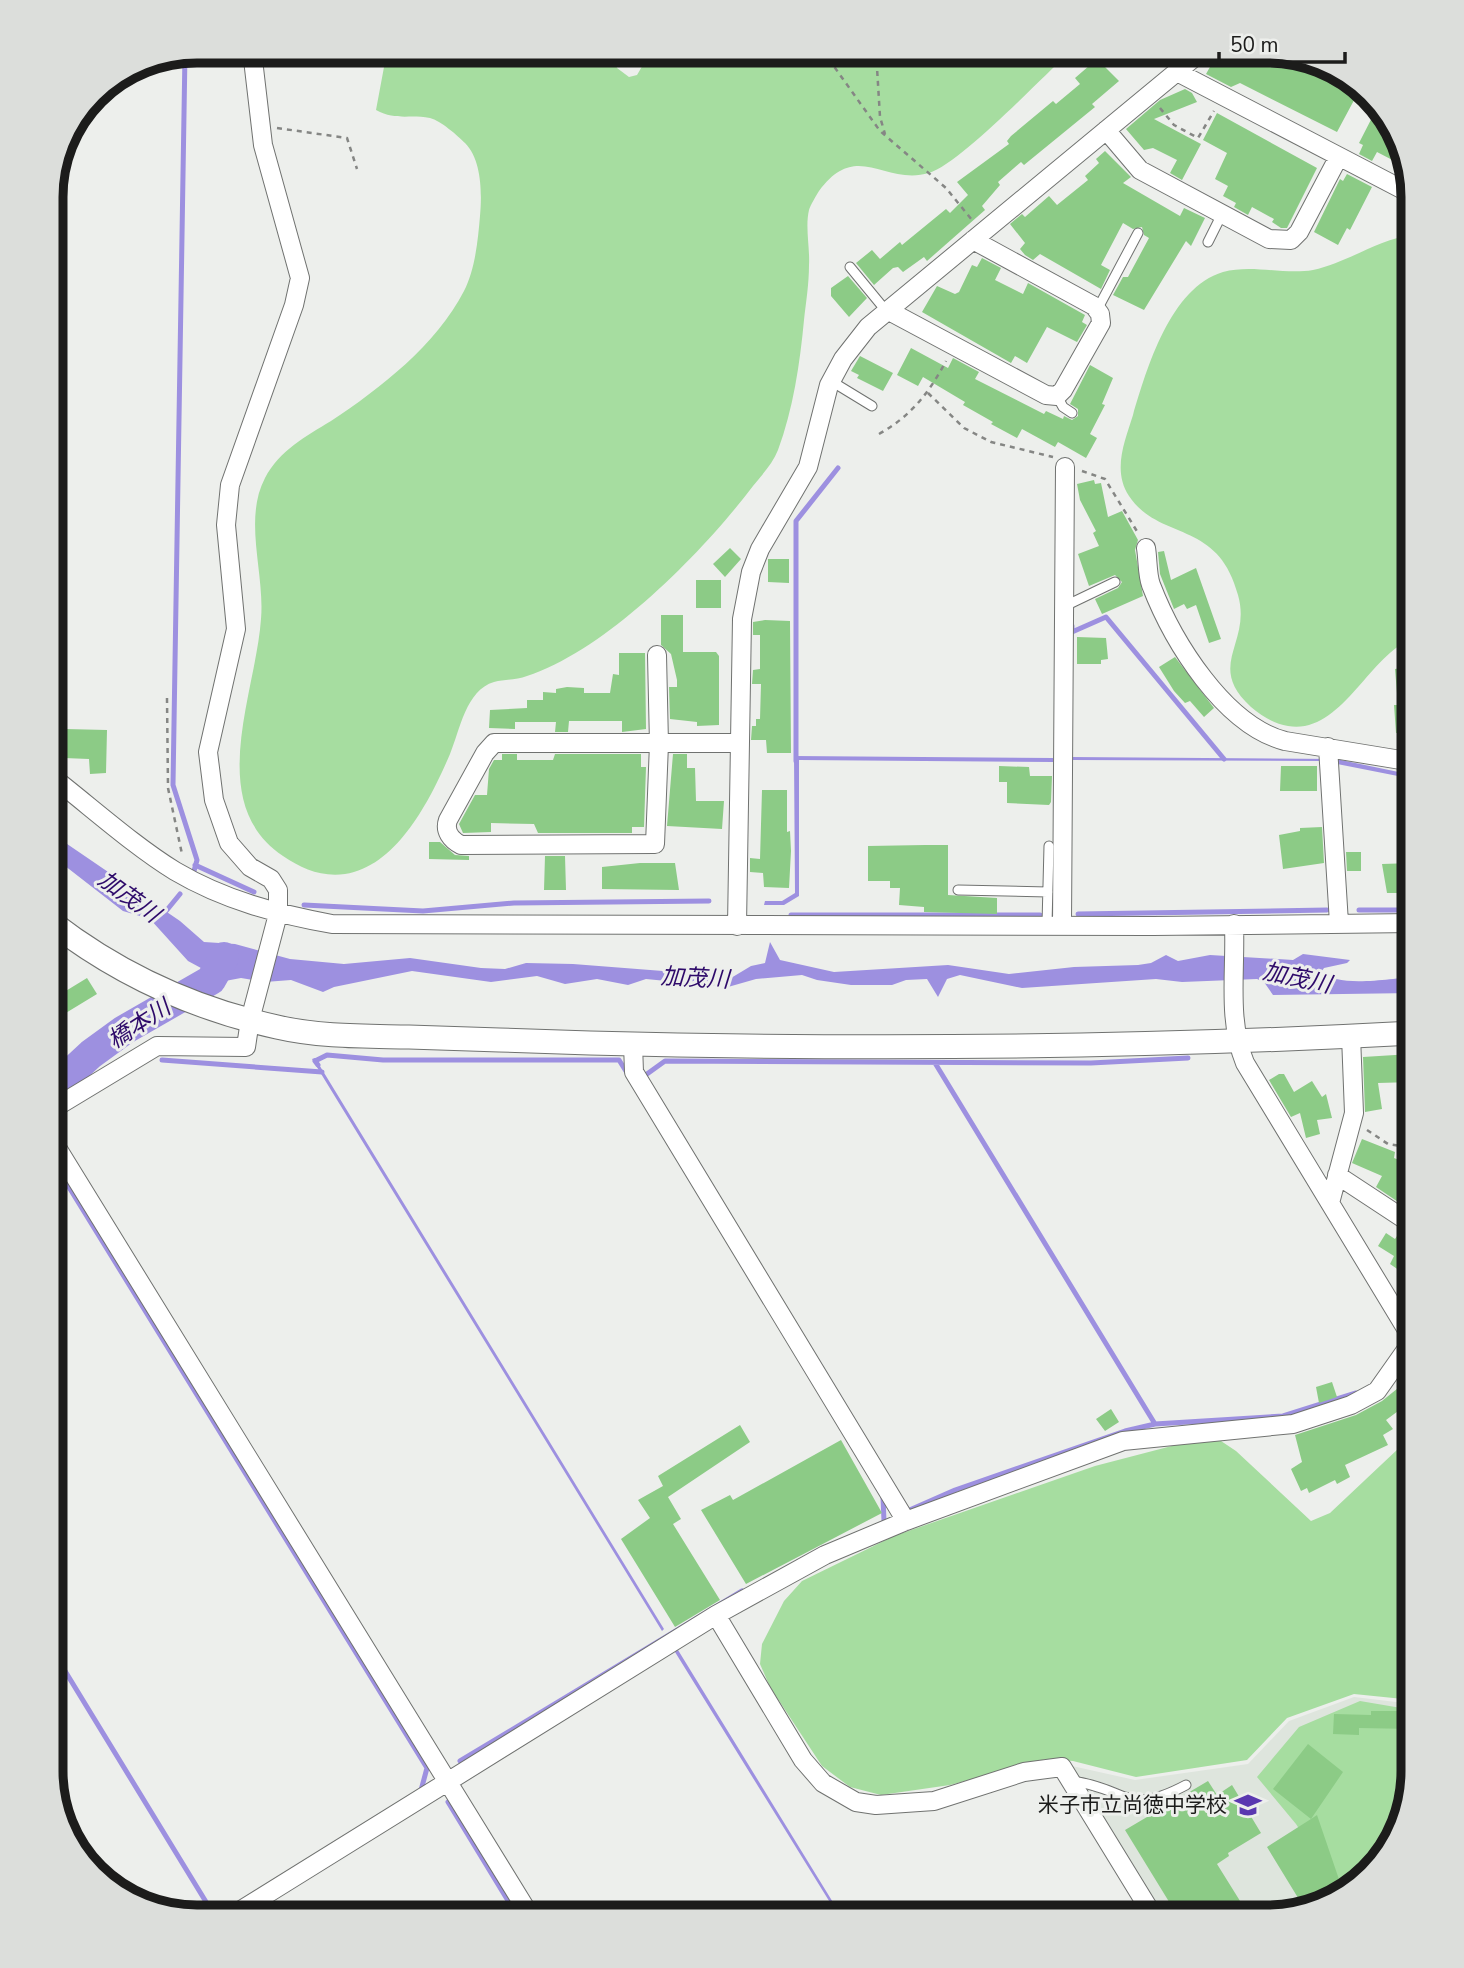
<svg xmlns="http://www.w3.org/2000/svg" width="1464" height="1968" font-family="'Nunito Sans','Noto Sans JP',sans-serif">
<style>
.built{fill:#dee5dd}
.green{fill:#a6dda0}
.water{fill:#9d90e0}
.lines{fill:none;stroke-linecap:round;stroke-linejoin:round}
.stream{stroke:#9d90e0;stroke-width:5}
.river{stroke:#9d90e0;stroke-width:30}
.building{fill:#8ccb86}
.service-casing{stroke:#707270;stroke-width:11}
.minor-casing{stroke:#707270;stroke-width:20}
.tertiary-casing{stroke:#707270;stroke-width:25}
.path{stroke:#858684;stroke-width:2.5;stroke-dasharray:5 5;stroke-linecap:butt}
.service{stroke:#fff;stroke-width:9}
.minor{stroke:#fff;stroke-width:18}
.tertiary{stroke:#fff;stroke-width:23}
.labels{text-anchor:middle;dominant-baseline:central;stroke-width:6;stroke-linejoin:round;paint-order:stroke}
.poi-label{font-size:21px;fill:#1c1c1b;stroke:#edefec;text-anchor:end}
.water-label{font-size:23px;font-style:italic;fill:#2e0a6a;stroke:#edefec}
.rim{fill:none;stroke:#1c1c1b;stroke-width:9}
</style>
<rect width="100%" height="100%" fill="#edefec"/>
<path class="built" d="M1354,1697l59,7v68l-19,72 -46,49 -80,24h-108l-88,-151 63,14 113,-16 41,-43z"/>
<path class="green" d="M387,51h225l5,17 12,9 8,-2 10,-17 -3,-7h427c-29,26 -110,112 -142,122 -45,13 -72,-34 -110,18 -2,3 -9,15 -10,19 -4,17 1,38 0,55 0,19 -3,37 -5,55 -4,43 -11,90 -26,130 -5,13 -16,25 -25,36 -50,66 -146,164 -226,190 -10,4 -22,3 -33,6 -28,8 -34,48 -44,72 -19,44 -52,112 -105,120 -24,3 -43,-5 -62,-18 -79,-53 -27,-163 -22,-237 4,-46 -18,-99 4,-141 14,-27 41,-42 66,-57 50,-33 105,-76 133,-130 11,-21 14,-51 16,-75 2,-22 2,-56 -15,-73 -8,-8 -24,-22 -35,-25 -21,-4 -34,3 -54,-8z
M1413,235v403c-45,18 -72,97 -125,88 -14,-2 -26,-10 -37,-19 -46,-42 1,-63 -13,-112 -20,-76 -78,-53 -109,-99 -17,-26 -4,-55 4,-81 14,-47 37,-127 90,-143 29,-8 61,3 90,-2 34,-7 65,-31 100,-35z
M1221,1441l15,10 75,70 19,-8 69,-65 14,-3v255l-59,-6 -67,24 -40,42 -111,17 -63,-16 -27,-2 -96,26 -69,10 -31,-8 -28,-21 -52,-79 -10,-23 2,-20 22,-43 18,-20 92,-45 201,-70 92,-24z
M1360,1701l53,9v62l-19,72 -46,49 -6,2 -46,-71 -39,-47 42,-50z"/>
<path class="water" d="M794,756l259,2v4l-254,-2v136l-15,9h-20l1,-4h17l13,-8z
M1070,757l266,2 77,16v4l-91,-18 -251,-1z
M51,833l129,88 24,21 31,2 55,15 54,5 66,-6 71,10 24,1 21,-6 47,1 90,7 18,-1 13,5 26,3h11l20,-12 14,-3 5,-21 10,18 54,12 114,-7 61,9 65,-7 64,-2 13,-2 15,-8 12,6 32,-6 83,5 10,-6 47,6 -3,3 -23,5 -2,3c13,18 72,7 91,6v16l-140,2 -9,-13 -7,-3 -75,3 -26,-3 -134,9 -62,-13 -13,4 -9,18 -11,-18 -21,1 -14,5h-41l-34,-5 -15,-5 -46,4 -28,8 -82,-8 -18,6 -31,-6 -32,5 -28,-8 -46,6 -79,-11 -78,16 -11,5 -32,-12 -26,2 -24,-4 -16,3 -37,-20 -38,-42 -27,-8 -72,-56z
M315,1058l349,571 -2,2 -350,-572z
M678,1650l164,267h-3l-164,-265z"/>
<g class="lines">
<path class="stream" d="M185,53l-12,732 24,75 -3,11
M1072,626v6l34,-15 118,142
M796,761v-240l42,-53
M195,865l59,27
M304,905l119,6 91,-8 195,-2
M1359,910h54
M1078,914l249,-4
M791,915h249
M162,916l18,-22
M162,1060l160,12
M935,1063l220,361
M318,1065l-3,-4 12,-6 56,5h236l10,16
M640,1079l25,-18 426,2 97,-5
M51,1158l376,610 -7,26
M883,1497l1,24
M905,1512l50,-22 170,-59 30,-7 128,-8 73,-23
M51,1648l163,267
M460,1761l282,-170
M448,1802l70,115"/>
<path class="river" d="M51,1091l40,-37 33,-24 87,-50 13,-23"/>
</g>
<path class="building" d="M1219,51h57l50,15 34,23 -23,43 -97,-49 -9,4 -25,-13z
M1097,59l22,22 -27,23 3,3 -71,58 -3,-3 -23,20 2,3 -18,21 3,4 -58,51 -3,-4 -21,15 -5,-5 -5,1 -19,17 -18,-22 16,-13 8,9 20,-17 2,3 44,-36 4,4 18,-18 -11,-13 52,-38 -2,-3 4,-5 42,-35 3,3 24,-20 -5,-6z
M1185,89l7,4 5,9 -43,17 47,25 -19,36 -12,-7 7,-13 -24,-12 -9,2 -18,-21 34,-29z
M1378,106l11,10 15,50 -27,-14 -5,9 -13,-7 4,-9 -4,-2z
M1217,113l100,55 -30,60h-6l-9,-6 2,-3 -22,-12 -4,8 -14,-8 2,-4 -13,-7 5,-10 -13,-7 12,-26 -24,-13z
M1105,151l26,26 -8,6 57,33 4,-8 21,10 -14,28 -5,-5 -42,69 -31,-15 10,-18h5l21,-39 -5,-3 -2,-8 -9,2 -10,-6 -22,42 9,5 -9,19 -61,-35 -7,6 -8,-5 -5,-6 5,-6 -15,-19 12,-10 3,3 24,-21 8,9 31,-25 -3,-4 14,-13 -3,-4z
M1347,174l25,13 -22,43 -3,-2 -9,17 -24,-13 26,-53 3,2z
M982,258l19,10 -6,12 28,14 5,-11 57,32 -3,7 5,3 -10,17 -30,-15 -20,36 -12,-7 -4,7 -89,-51 15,-26 18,8 4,-2 13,-27 5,2z
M848,276l19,22 -18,19 -18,-21v-8z
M911,348l37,20 5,-10 26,14 -4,7 69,35 2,-3 17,8 1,-3 8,4 6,-4v-7l-8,-5 20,-39 23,13 -11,26 3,1 -15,29 7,4 -11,20 -28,-16 -3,5 -33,-18 -5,9 -26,-14 2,-2 -30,-17 2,-3 -42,-25 -5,9 -21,-11z
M860,356l33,17 -10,18 -26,-13 2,-3 -8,-4z
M1094,480l1,4 6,-1 7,34 14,-6 16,29 -3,10 8,46 -41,18 -7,-15 23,-11 4,-6 -7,-7 -26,11 -11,-32 21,-8 -6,-13 3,-2 -16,-31 -3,-16z
M730,548l11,11 -16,18 -12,-13z
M1164,551l7,29 25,-12 25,71 -12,4 -13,-38 -9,4 -3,-5 -10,5 -14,-35 -2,-22z
M768,559h21v24l-21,-1z
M696,580h25v28h-25z
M661,615h22v37h33l3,4v69l-22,1v-4l-27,-3 -1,-32h8v-7l-6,-26 -10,-9z
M765,620l25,1 1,132h-24l-1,-13h-15l1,-14h4v-7h4l1,-35h-9l1,-14 7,-1v-34h-7v-13z
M1077,637l29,1 2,21 -7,1v4h-24z
M619,653h26l1,76 -24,3v-11h-53l-1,11h-13l1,-10h-41v7l-26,-1 1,-18 37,-2v-8h16v-8l13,1v-4l11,-2 17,1v5h26l3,-19 6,1z
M1175,657l39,51 -10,9 -14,-16 -5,2 -11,-12 -15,-24z
M1413,666v66l-17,1 -2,-28h4l-3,-36z
M65,729l42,1 -1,43 -16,1 -1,-15 -25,-1z
M502,754h15v6h36l2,-6h86v13h5l-2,60h-12v6h-94l-4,-9 -43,-1v9l-28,1 -4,-9 16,-29h12l2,-26 5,-9h8z
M673,754h14v14h8l1,33h28l-2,28 -55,-3z
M999,766l30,1 1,9h22l-1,26 -2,3 -42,-2v-21h-8z
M1281,766h36v25h-37z
M762,790h25v42l3,-1 1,20 -2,37 -25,-1 -1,-14 -13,-1v-14l10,1z
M1322,827l2,36 -41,6 -4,-34 21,-4v-3z
M429,842h11l15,13 14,1v4l-40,-1z
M925,845h23v50l49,3v16l-73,-2v-5l-25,-2 1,-17h-10v-7h-22v-35z
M1346,852h15v19h-14z
M545,856h20l1,34h-22z
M640,863h35l4,27 -77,-1v-22z
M1413,863v30h-26l-5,-29z
M87,978l10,16 -46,28v-22z
M1411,1054l2,28 -35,1 4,26 -17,3 -2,-55z
M1279,1074h5l10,18 18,-11 10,16 4,-3 6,24 -15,2 3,14 -14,4 -6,-25 -9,4 -22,-37z
M1362,1139l33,13 -1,6 15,6 -7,14 11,10v24l-37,-25 6,-11 -30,-13z
M1386,1233l9,6 4,-6 14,9v28l-4,7 -19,-13 4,-8 -16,-10z
M1413,1376v24l-27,20 7,9 -10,6 5,10 -43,20 5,12 -13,7 -2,-4 -26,13 -2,-5 -6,3 -10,-22 11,-7 -7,-27 61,-20 26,-14z
M1332,1382l5,15 -18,6 -3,-16z
M1111,1409l8,13 -14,9 -9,-12z
M740,1425l10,17 -82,55 13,22 -8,5 47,76 -45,27 -54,-88 29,-21 -12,-18 25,-14 -5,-10z
M841,1440l41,73 -136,71 -45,-74 29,-15 3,5z
M1371,1711h42v18l-54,-1v7l-26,-1 1,-20 37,1z
M1308,1744l35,28 -32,47 6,-4 27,79 -41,12 -36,-59 44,-28 -38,-30z
M1208,1781l9,14 15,-10 29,48 -33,20 1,3 -12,8 33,53h-79l-6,-9 6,-3 -46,-75z"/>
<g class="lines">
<g class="service-casing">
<path id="service" d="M1208,242l14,-28
M850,267l37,45
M1097,310l41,-77
M831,381l41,25
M1057,396l6,11 9,6
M1065,606l50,-24
M958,890l90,2
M1047,924l2,-78
M1072,1781c55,7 54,36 114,4"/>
</g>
<g class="minor-casing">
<path id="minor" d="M1177,72l236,123
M1106,130l34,40 129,69 22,1 8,-8 39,-74
M889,311l157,84 11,1 6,-6 38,-67 -1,-9 -6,-8 -121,-66
M1146,548c2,12 1,26 5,37 22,57 73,140 134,156l128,21
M657,655l2,89 -4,100 -194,1c-10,-5 -17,-14 -13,-25l37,-67 9,-10h244
M1328,747l11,176
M51,776c40,31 82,69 124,95 49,29 102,43 157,53l821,2 260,-3
M1062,924l3,-457
M1234,924c2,47 -7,95 11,139l168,277
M737,926l5,-307 9,-47 9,-23 48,-82 21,-82 14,-26 25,-32 334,-276
M633,1044l1,28 272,449
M51,1110l106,-64 89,1 4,-27 28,-106v-24l-7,-11 -21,-12 -21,-24 -15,-43 -6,-48 28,-123 -10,-104 4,-40 64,-180 6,-27 -37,-133 -11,-94
M51,1138l480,779
M1337,1175l76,50
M1330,1203l24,-90 -3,-77
M716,1615l87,145 20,23 33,19 20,3 58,-4 90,-29 38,-5 92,150
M230,1917l486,-302 109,-60 81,-34 217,-80 170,-17 58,-19 26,-14 36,-51"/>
</g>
<g class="tertiary-casing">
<path id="tertiary" d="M51,922c66,51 144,87 226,105 43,10 88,9 132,10 60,2 121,4 181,6 274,7 549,5 823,-10"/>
</g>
<path class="path" d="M823,51l57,80 66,57 26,32
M876,51l4,66 5,17
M1160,108l14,17 24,13 16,-27
M277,128l70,10 10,31
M928,393l36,35 27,14 62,15
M879,434c32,-18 50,-41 67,-73
M1082,471l23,8 33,54
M167,698l1,90 14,66
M1367,1130l21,14 25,4"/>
<use href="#service" class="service"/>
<use href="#minor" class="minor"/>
<use href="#tertiary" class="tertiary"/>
</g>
<defs>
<g id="school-bare" transform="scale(2.1)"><path d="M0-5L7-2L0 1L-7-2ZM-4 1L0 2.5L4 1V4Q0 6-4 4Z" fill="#5a38b0" stroke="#edefec" stroke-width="2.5" paint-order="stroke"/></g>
</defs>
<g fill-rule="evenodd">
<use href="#school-bare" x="1248" y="1805"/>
</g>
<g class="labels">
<g class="poi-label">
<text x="1227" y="1805">米子市立尚徳中学校</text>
</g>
<g class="water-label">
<text transform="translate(129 897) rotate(36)">加茂川</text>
<text transform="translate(695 978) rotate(3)">加茂川</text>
<text transform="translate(1297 978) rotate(12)">加茂川</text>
<text transform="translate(139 1024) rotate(-33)">橋本川</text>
</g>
</g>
<path d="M0 0H1464V1968H0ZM197 63H1267A134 134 0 0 1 1401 197V1771A134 134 0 0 1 1267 1905H197A134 134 0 0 1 63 1771V197A134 134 0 0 1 197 63Z" fill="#dcdedb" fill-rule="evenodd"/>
<path class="rim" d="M197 63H1267A134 134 0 0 1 1401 197V1771A134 134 0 0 1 1267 1905H197A134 134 0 0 1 63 1771V197A134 134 0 0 1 197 63Z"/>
<path d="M1219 52v10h126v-10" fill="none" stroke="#1c1c1b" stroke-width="3.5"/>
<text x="1230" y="52" font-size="21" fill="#1c1c1b" stroke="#edefec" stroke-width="5" paint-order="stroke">50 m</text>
</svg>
